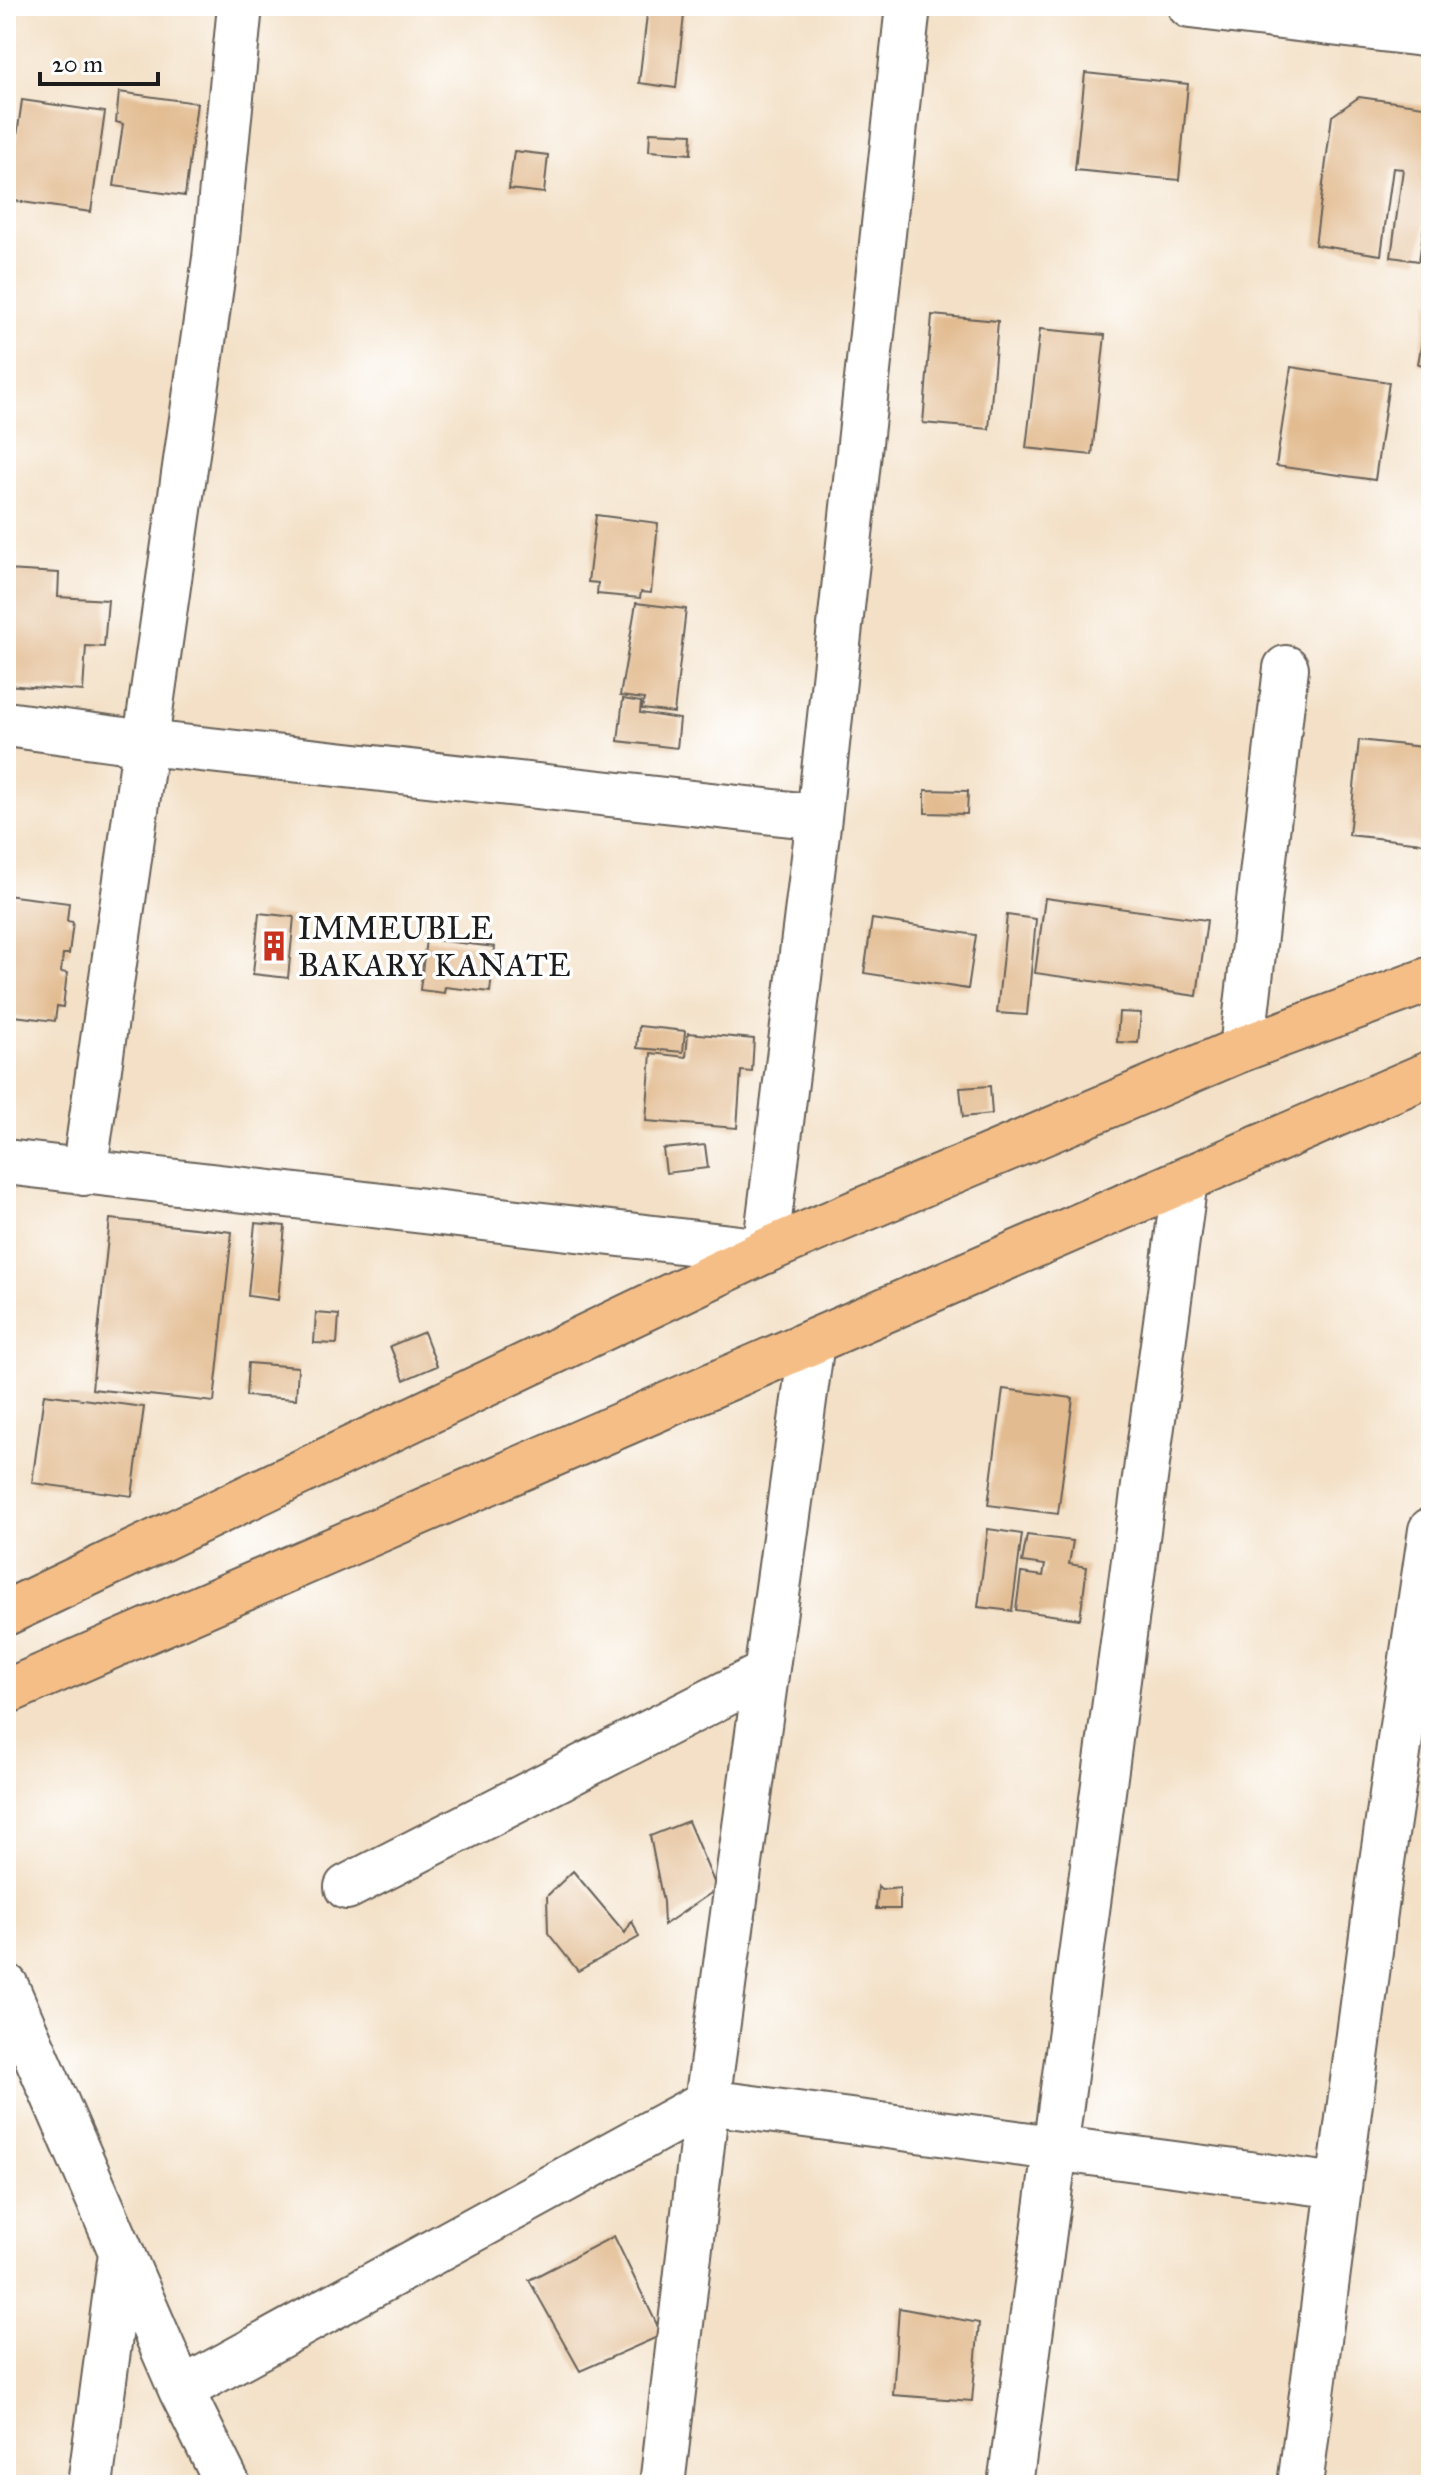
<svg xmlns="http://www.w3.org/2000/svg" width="1437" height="2491" font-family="'IM FELL Great Primer',serif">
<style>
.building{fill:#e2bb90}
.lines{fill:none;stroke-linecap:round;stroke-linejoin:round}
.minor-casing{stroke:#676158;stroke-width:48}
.major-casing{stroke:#676158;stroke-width:48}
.minor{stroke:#fff;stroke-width:44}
.major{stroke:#f6be87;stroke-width:44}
.labels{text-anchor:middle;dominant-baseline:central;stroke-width:7;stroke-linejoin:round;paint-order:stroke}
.poi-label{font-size:32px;fill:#1c1c1c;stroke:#fff;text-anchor:start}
</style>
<rect width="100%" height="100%" fill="#fff"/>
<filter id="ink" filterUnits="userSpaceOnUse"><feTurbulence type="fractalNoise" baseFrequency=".0125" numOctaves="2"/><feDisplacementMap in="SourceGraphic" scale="16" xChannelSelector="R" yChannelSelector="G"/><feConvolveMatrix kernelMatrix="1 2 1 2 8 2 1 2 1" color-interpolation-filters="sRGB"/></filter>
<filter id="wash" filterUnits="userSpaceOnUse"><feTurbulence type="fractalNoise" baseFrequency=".006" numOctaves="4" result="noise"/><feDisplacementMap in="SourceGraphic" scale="32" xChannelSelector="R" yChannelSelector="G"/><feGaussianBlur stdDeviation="1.8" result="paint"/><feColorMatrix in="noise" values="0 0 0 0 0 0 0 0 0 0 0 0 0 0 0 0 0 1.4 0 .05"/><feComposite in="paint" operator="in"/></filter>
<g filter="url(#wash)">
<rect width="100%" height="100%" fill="#f3e0c6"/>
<g id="blocks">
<path class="building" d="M648,6h37l-9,82 -37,-5z
M1085,73l103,11 -9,96 -104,-10z
M119,92l78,11 -12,93 -71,-10 9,-62 -7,-2z
M1359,97l72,10v71l-12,83 -28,-4 12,-88 -10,-1 -12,87 -66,-10 17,-129z
M22,100l83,12 -14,100 -83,-12z
M650,132l42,2 -1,20 -42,-3z
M514,151l34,4 -4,38 -35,-4z
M1429,301h2v65l-13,-2z
M932,315l66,6 -9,108 -66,-6z
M1040,329l65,6 -13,120 -66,-7z
M1291,367l98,15 -14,98 -99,-14z
M596,515l62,8 -7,70 -10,-1 -1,6 -43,-4 1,-11 -10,-1z
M6,570l53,3 -1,24 50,3 -4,47 -18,-1 -3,45 -77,-6z
M636,603l50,6 -12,104 -32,-4 2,-10 -24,-3z
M623,699l18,3 -1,11 40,6 -3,29 -59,-7z
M1359,740l72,8v96l-82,-9z
M925,790l43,1 -1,23 -42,-1z
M6,895l63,8 -2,18 6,1 -4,32h-6l-2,18 6,1 -4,34 -6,-1 -2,15 -49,-6z
M1045,898l162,22 -10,76 -162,-23z
M259,913l35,4 -6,61 -35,-4z
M1007,915l29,4 -9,96 -30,-2z
M872,919l104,16 -8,54 -104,-16z
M426,939l69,8 -5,45 -45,-5 -1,6 -24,-3z
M1119,1012l22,1 -3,30 -21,-1z
M639,1026l46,5 -2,21 -46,-4z
M688,1033l66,6 -2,33 -11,-1 -4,57 -91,-7 5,-68 35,4z
M990,1086l2,28 -29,3 -3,-29z
M705,1145l3,23 -42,5 -3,-24z
M110,1219l122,13 -18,170 -122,-13z
M255,1223l30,3 -7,74 -30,-4z
M316,1313l23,2 -2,29 -23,-1z
M424,1332l13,34 -33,14 -14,-34z
M248,1363l50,4 -2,32 -50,-3z
M1003,1389l70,9 -15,116 -70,-9z
M44,1394l100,13 -12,89 -100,-13z
M988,1529l34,5 -10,77 -34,-4z
M1027,1535l46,6 -4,23 18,3 -7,52 -64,-9 5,-37 22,3 2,-11 -23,-3z
M688,1821l29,68 -53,36 -1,-23 -13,-66z
M573,1871l52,62 7,-12 7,16 -61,34 -30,-38 -1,-37z
M878,1886l3,4 19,-2v21h-24z
M614,2236l48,99 -82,36 -51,-91z
M899,2308l80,15 -7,78 -79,-6z"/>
</g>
</g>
<g filter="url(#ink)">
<use href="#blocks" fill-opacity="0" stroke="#676158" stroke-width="2"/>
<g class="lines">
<g class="minor-casing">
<path id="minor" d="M1190,6l241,29
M6,724l140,19 673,74
M1242,1049l44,-381
M6,1162l759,89 54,-434 89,-811
M84,1173l131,-915 25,-252
M347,1887l419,-214
M6,1986l175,404 47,95
M181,2390l526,-288 632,84
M90,2485l31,-232
M662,2485l45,-383 105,-760
M1010,2485l175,-1305
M1300,2485l79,-603 52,-352"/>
</g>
<g class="major-casing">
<path id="major" d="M6,1613l759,-362 477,-202 189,-70
M6,1692l1425,-619"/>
</g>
<use href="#minor" class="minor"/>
<use href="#major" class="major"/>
</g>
</g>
<defs>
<g id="building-bare" transform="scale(2.4)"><path d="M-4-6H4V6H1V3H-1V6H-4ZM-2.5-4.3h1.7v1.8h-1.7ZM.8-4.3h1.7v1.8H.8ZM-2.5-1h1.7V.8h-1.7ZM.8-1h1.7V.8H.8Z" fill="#c8321e" stroke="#fff" stroke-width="2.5" paint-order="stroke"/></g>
</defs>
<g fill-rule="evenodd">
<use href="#building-bare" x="274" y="946"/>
</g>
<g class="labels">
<g class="poi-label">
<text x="298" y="928">IMMEUBLE<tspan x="298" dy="37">BAKARY KANATE</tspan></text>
</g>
</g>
<rect width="1437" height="2491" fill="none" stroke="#fff" stroke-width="32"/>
<path d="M40 72v12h118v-12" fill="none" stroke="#1c1c1c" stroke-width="4"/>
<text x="52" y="72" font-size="24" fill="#1c1c1c" stroke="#ffffff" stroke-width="6" paint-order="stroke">20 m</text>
</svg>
